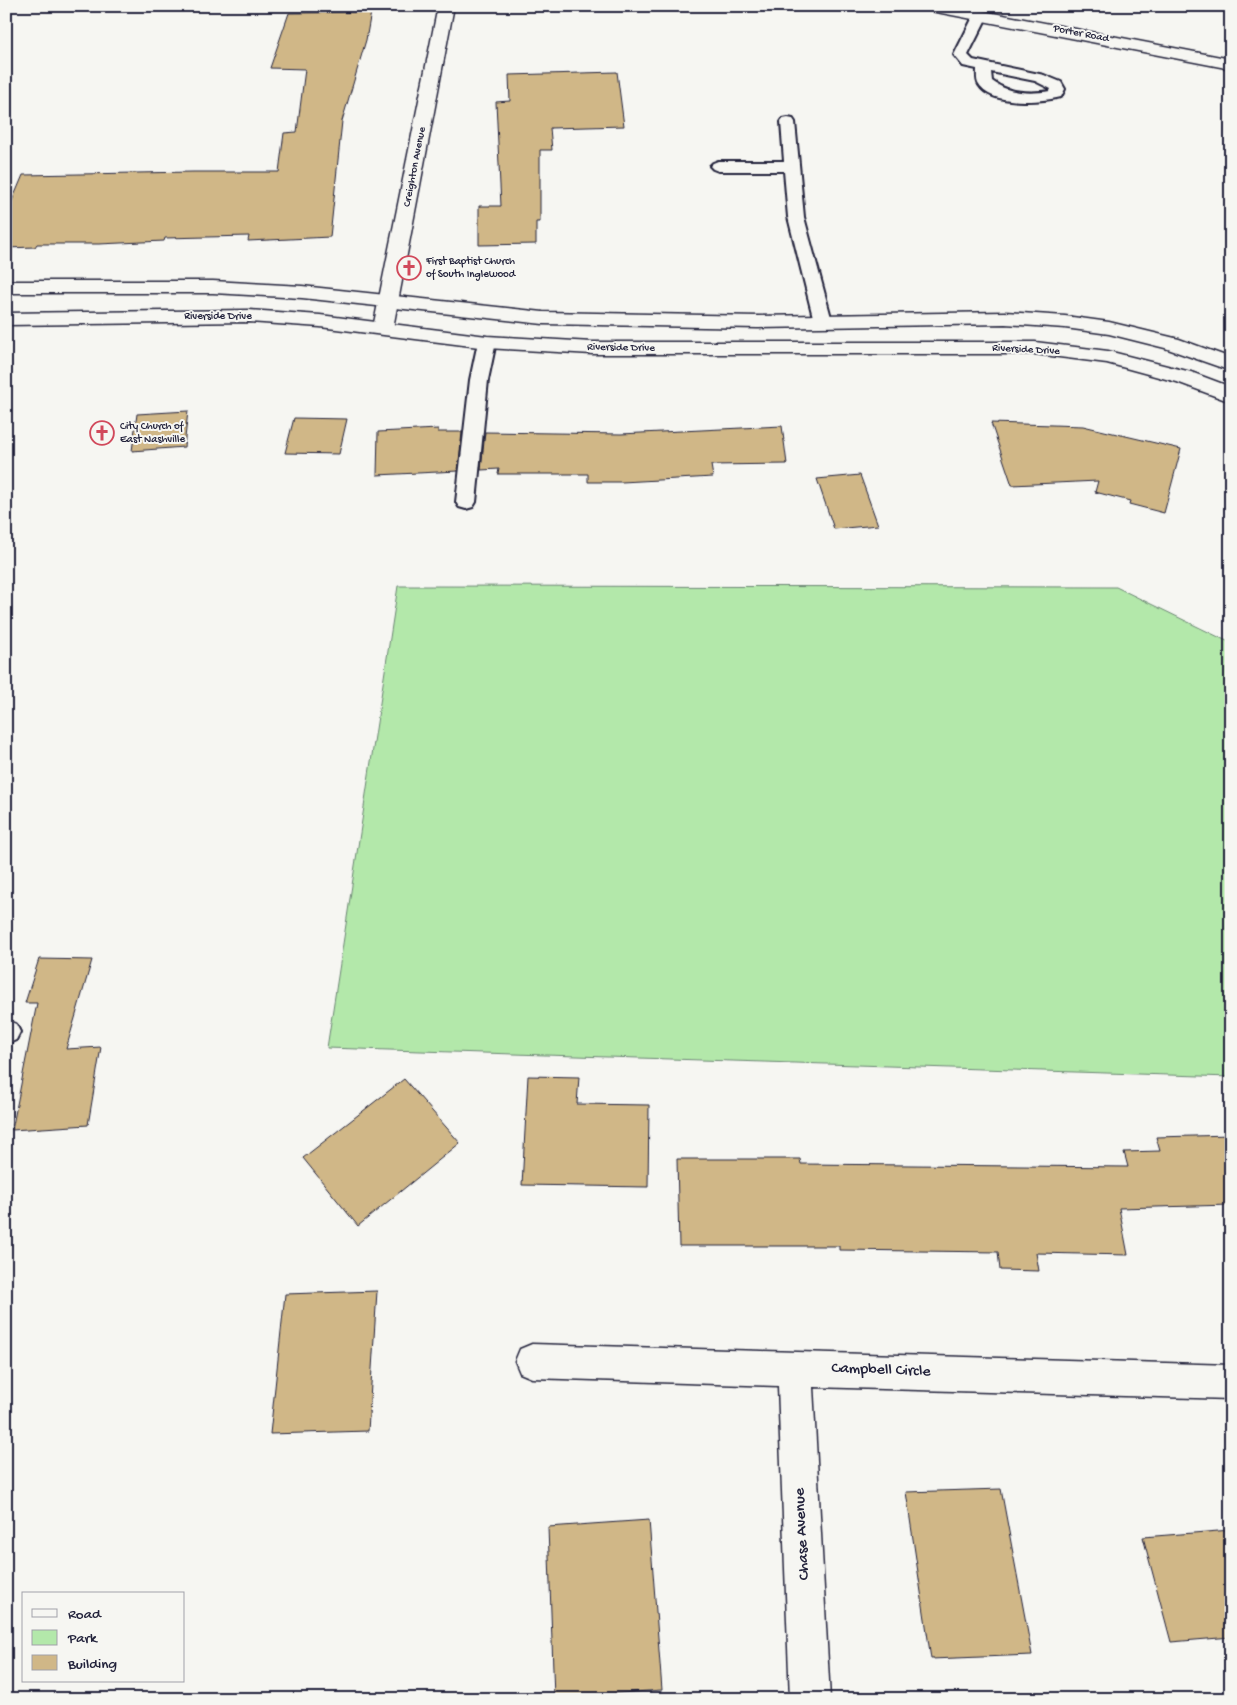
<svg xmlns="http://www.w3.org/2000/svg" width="1237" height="1705" font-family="'Gochi Hand',sans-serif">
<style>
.green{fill:#b3e8aa;stroke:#6a8572}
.building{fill:#d0b787;stroke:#22223b}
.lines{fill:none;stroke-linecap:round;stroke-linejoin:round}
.lane-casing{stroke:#22223b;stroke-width:4}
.street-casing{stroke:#22223b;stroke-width:3}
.secondary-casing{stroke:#22223b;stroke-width:3}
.lane{fill:#f6f6f2;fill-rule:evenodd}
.street{fill:#f6f6f2;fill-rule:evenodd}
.secondary{fill:#f6f6f2;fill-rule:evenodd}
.labels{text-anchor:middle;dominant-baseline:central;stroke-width:4;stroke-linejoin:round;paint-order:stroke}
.far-street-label{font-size:11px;fill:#22223b;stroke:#f6f6f2}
.far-poi-label{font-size:11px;fill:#22223b;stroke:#f6f6f2;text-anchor:start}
.near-street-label{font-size:16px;fill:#22223b;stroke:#f6f6f2}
</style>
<rect width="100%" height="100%" fill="#f6f6f2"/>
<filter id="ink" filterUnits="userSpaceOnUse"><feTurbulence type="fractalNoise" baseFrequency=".02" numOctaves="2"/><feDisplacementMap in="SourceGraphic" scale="10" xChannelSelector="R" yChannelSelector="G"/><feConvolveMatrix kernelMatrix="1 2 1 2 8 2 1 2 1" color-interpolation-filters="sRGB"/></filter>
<g filter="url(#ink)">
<path class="green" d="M398,586l718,1 115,56v434l-904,-29z"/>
<path class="building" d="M371,12l-5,28 -24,81 -12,116 -82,4 1,-5 -84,2 -1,3 -65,3h-62l-2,3 -29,1v-33l17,-40 170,-3h86l5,-39 13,-1 8,-63 -35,-1 19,-55z
M617,72l7,54 -74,2 2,22h-12v72h-4v22l-57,1v-39h22l-5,-104 14,-1 -1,-26z
M188,411l-4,36 -52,4 5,-37z
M294,418l53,1 -8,35 -54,-1z
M991,423l92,3 98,23 -17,64 -35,-9 1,-3 -35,-9 3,-11 -86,4z
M782,426l5,38 -76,1 2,12 -91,5h-34v-8h-90l1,-5 -18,1 4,-38 136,2z
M438,429v3h24l-4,39 -81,4 1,-43z
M860,475l18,50 -44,4 -17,-50z
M39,959l53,1 -26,89 35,-2 -13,78 -76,5 25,-127h-12z
M528,1076l51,1 -2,27 72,1 -1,82 -126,-2z
M404,1079l56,64 -102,83 -55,-68z
M1231,1135v70l-112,3 9,47 -92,-2 3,18 -39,-1 -2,-18 -159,-2v-4h-160l-2,-87h123l1,5 327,3 -4,-15 36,-1 -4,-14z
M377,1291l-9,140 -98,3 15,-140z
M1001,1489l31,166 -101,4 -25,-167z
M649,1520l13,170 -108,8 -6,-171z
M1231,1530v107l-60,5 -28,-105z"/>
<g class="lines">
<g class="lane-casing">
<path id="lane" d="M981,11l7,4 -20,40 5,5 71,15 17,7 4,7 -4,8c-20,5 -69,9 -82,-12 -3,-4 -2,-11 -2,-16l-14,-3 -9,-11 20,-40zM991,72l44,9 16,8 -1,2c-20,3 -41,3 -58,-10z
M788,118l5,1 2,3 9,95 28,104 -3,4 -6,1 -6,-1 -3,-4 -26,-104 -4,-46h-66l-5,-2 -3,-3 3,-3 5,-2h66l-3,-39 2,-3z
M487,337l6,1 3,4 -8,38 -12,122 -3,5 -7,2 -7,-2 -3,-5 14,-122 8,-38 3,-4z
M6,1020l10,4 4,8 -4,8 -9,4z"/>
</g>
<g class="street-casing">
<path id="street" d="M438,6h16l-61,322 -3,4 -7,2 -7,-2 -3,-4z
M532,1344l699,21v34l-418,-12 17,312h-40l-12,-313 -246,-8 -12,-5 -5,-12 5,-12z"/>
</g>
<g class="secondary-casing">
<path id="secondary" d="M923,6h34l274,53v10l-300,-58 -6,-2z
M6,281h207l89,5 241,26 215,4 247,-4 60,4 44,6 70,17 52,19v13l-66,-23 -56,-14 -44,-6 -60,-4 -247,4 -215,-4 -241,-26 -89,-5h-207z
M249,310l71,5 167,21 105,6h443l73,9 83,21 40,15v15l-54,-20 -70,-19 -72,-9h-443l-105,-6 -167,-21 -71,-5 -243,3v-12z"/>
</g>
<use href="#lane" class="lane"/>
<use href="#street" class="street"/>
<use href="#secondary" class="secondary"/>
</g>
</g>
<defs>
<g id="church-ring" transform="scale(1.25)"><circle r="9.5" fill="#f6f6f2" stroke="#d1495b" stroke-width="1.5"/><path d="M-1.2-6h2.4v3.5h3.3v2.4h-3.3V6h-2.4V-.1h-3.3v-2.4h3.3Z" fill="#d1495b"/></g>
</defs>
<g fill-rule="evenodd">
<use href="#church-ring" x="409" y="268"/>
<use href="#church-ring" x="102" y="433"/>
</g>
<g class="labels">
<g class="far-street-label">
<text transform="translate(1081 34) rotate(11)">Porter Road</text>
<text transform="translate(415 167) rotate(-79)">Creighton Avenue</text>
<text x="218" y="317">Riverside Drive</text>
<text transform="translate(621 348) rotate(1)">Riverside Drive</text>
<text transform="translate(1026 350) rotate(3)">Riverside Drive</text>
</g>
<g class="far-poi-label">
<text x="426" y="262">First Baptist Church<tspan x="426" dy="13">of South Inglewood</tspan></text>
<text x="120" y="427">City Church of<tspan x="120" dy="13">East Nashville</tspan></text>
</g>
<g class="near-street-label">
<text transform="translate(881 1371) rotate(2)">Campbell Circle</text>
<text transform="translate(803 1534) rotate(-93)">Chase Avenue</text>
</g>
</g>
<rect width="1237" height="1705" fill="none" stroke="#f6f6f2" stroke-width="25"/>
<rect x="12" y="12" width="1212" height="1680" fill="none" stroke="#22223b" stroke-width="2" filter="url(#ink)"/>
<rect x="22" y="1592" width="162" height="90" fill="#f6f6f2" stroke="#a1a1a9"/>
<rect x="32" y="1609" width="25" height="8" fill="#f6f6f2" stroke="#a1a1a9"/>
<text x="68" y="1618" font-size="15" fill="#22223b">Road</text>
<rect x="32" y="1630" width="25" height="15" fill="#b3e8aa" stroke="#a1a1a9"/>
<text x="68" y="1642" font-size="15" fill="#22223b">Park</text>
<rect x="32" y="1655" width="25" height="15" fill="#d0b787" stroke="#a1a1a9"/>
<text x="68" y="1668" font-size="15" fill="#22223b">Building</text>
</svg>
